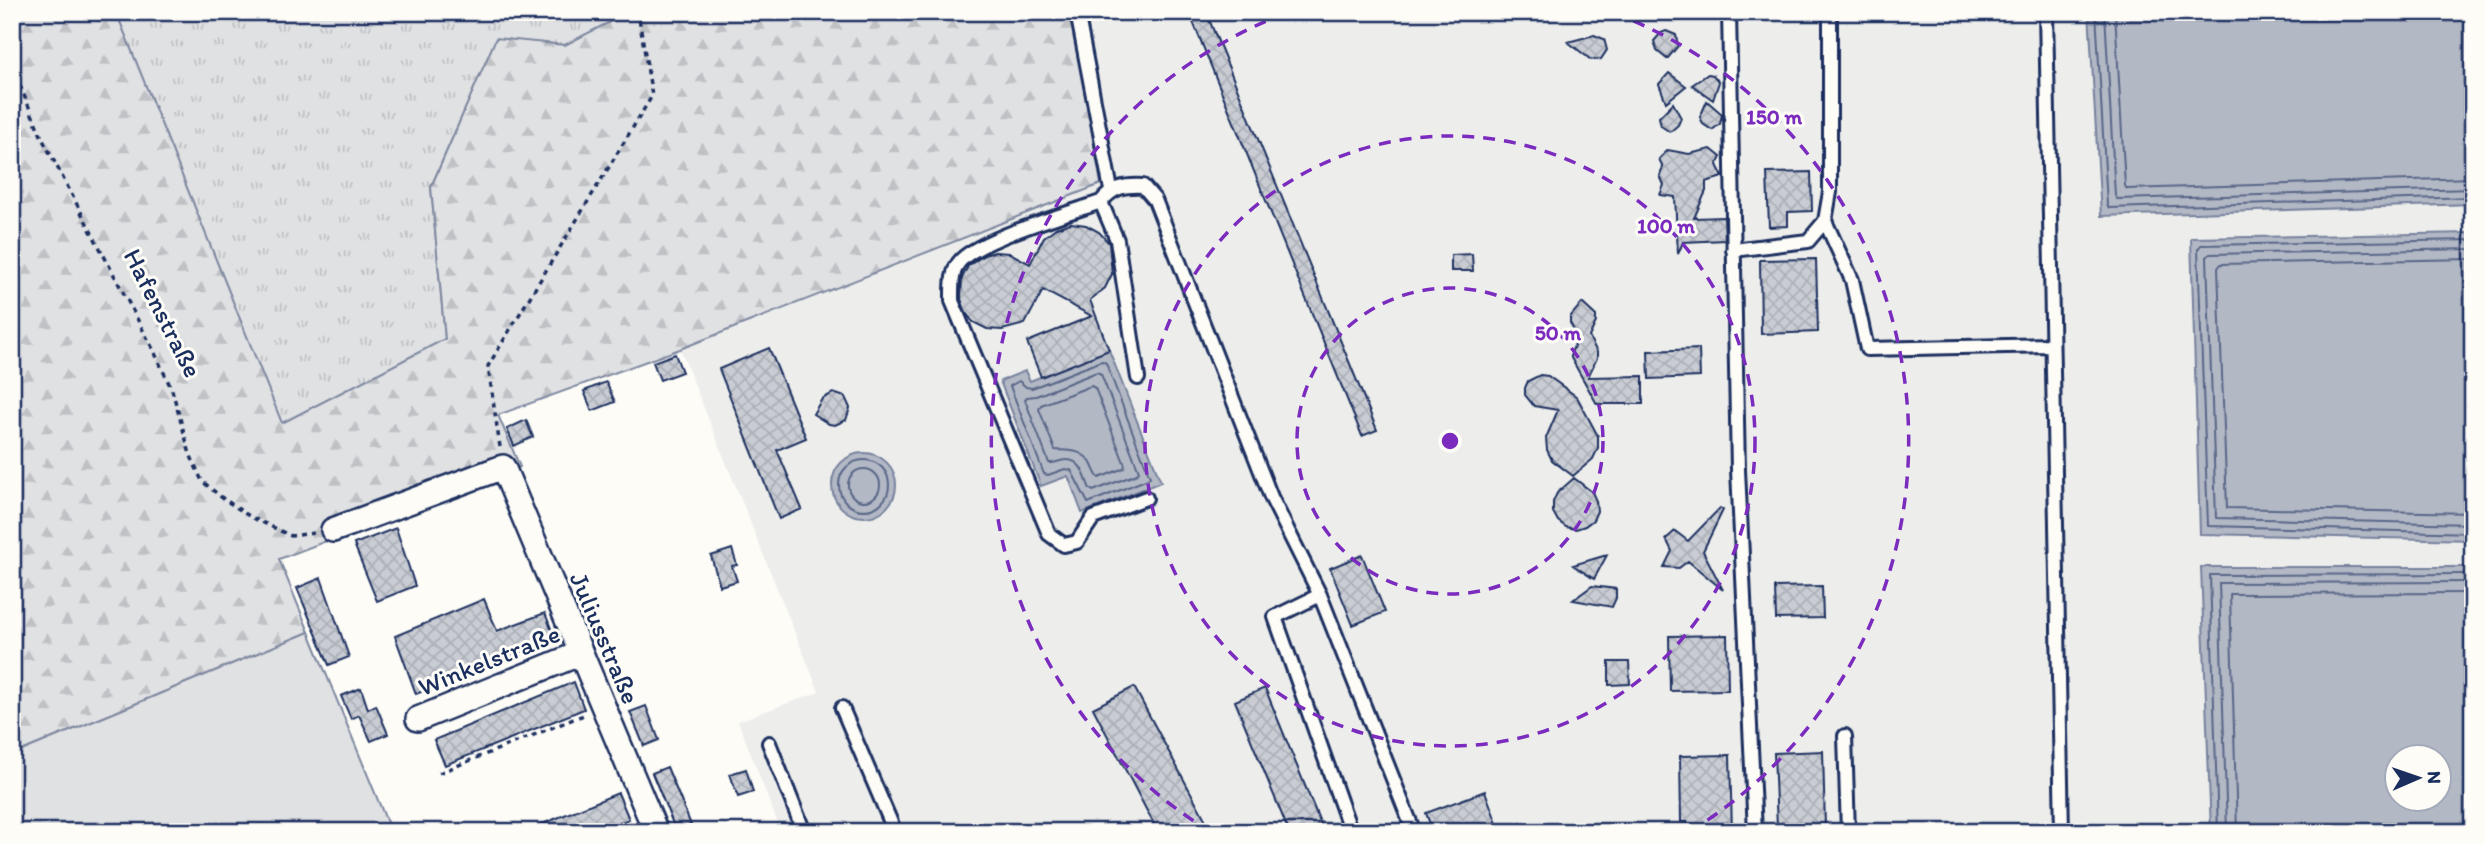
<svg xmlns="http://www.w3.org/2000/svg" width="2485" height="844" font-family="Itim,sans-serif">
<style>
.built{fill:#edeeec;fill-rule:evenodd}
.grass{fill:url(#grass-tufts);stroke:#7e88a0;stroke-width:2}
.forest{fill:url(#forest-firs);stroke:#7e88a0;stroke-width:2}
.green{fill:#e0e1e3;stroke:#7e88a0;stroke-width:2}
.water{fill:#b3b8c5;stroke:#76819c;stroke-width:2;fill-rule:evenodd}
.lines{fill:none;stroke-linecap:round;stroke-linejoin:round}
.shore{stroke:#586687;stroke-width:2}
.building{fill:url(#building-cross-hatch);stroke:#1b2f5e;stroke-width:2}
.service-casing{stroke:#1b2f5e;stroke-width:18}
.minor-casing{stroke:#1b2f5e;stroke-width:28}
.path{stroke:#1b2f5e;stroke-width:3.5;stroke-dasharray:5 5;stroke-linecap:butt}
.service{stroke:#fdfcf7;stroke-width:12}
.minor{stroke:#fdfcf7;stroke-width:23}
.ring{fill:none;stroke:#7b2cbf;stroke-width:3.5;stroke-dasharray:12 9}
.labels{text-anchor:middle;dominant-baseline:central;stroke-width:6;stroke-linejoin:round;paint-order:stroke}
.street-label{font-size:26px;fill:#1b2f5e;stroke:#fdfcf7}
.centre{fill:#7b2cbf;stroke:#fdfcf7;stroke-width:3.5}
.ring-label{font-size:21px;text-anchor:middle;font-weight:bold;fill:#7b2cbf;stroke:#fdfcf7;stroke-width:6;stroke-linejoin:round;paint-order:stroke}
</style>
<defs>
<pattern id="grass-tufts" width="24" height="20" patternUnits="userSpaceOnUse" patternTransform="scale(1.75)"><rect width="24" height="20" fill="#e0e1e3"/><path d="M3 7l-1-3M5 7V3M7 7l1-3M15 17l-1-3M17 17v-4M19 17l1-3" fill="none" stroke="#c0c1c5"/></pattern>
<pattern id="forest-firs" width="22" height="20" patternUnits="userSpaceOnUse" patternTransform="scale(1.75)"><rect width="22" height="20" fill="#e0e1e3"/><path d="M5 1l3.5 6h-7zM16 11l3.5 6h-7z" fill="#c0c1c5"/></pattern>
<pattern id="building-cross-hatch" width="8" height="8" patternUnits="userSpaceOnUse" patternTransform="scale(1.75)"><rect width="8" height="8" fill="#c9ccd3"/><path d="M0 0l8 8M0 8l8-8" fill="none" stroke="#acb0b8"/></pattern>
</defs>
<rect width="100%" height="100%" fill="#fdfcf7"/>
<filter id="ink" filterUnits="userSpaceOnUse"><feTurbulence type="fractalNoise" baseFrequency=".0143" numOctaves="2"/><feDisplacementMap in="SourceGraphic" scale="14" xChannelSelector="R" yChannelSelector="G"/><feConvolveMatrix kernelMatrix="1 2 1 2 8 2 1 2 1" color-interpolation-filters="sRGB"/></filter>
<g filter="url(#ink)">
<path class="built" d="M1071,12h1402v820h-1692l-43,-111 81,-29 -139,-343 421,-165zM2398,756h42v42h-42z"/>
<path class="grass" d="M116,12h518l-69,33 -69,-6 -65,148 14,152 -163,85z"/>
<path class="forest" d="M12,12h104l166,411 163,-84 -14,-152 65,-149 69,7 64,-33h442l30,172 -421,165 -182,66 22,52 -241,92 30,73 -297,123z"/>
<path class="green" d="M309,632l82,200h-379v-77z"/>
<path class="water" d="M2089,12h384v192l-372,12z
M2473,233v307l-273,-6 -9,-296z
M1109,350l52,132 -79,31 -14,-37 -27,10 -41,-105 25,-10 5,10z
M832 485a32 32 0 1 1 64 0a32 32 0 1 1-64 0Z
M2201,567h272v265h-262zM2440,756v42h-42v-42z"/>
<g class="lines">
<path class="shore" d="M2096,12l11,193 2,3 364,-11
M2105,12l10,184 2,3 356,-10
M2115,12l10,174 2,3 346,-11
M2473,240l-272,5 -3,4 10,277 265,7
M2473,249l-263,5 -3,3 9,261 257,6
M2473,259l-252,5 -3,4 9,240 246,5
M1102,361l4,2 44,114 -2,2 -60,24 -17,-33 -6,-1 -17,6 -4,-1 -34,-88 9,-5 7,6 6,1z
M1097,372l4,2 38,97 -2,3 -44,17 -3,-2c-5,-11 -8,-30 -24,-29 -7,0 -11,4 -17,3l-24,-63 2,-3 9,-1z
M1091,386l4,2 30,77 -1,3 -25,10c-4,-4 -5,-9 -8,-15 -9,-14 -22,-12 -36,-13l-16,-41 2,-4z
M839 485a25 25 0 1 1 50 0a25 25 0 1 1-50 0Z
M848 485a16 16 0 1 1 32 0a16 16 0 1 1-32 0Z
M2218,832l-8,-257 263,-1
M2227,832l-8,-249 254,-1
M2237,832l-7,-238 243,-1"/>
</g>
<path class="building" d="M1189,12h17l171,418 -15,6z
M1666,31l10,4 2,11 -11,13 -10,-8 -3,-10 7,-8z
M1594,35l10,4 3,11 -6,9 -6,1 -5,-1 -22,-17z
M1669,73l17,13 -20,16 -7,-18z
M1708,74l5,1 6,7 -6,18 -21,-15z
M1707,101l15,13 -2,10 -8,6 -9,-6 -3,-7z
M1673,103l8,15 -3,7 -8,7 -9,-6 -2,-9z
M1711,149l10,8 -4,8 6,12 -17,5v9l-12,27 30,-1 1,23 -42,2 -5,12 -3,-57 -15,-2 4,-10 -4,-9 3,-9 -4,-8 9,-9 21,4z
M1811,172l1,39 -24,1v14l-19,1 -2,-54z
M1071,223l15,2 13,7 10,11 3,31 -7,14 -15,12 19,50 -68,27 -14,-35 65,-26 -49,-26 -18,34 -23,6 -15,-1 -14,-7 -7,-9 -5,-14 1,-21 6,-12 16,-11 11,-3 15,1 20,11 14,-27 12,-9z
M1472,254l1,17h-22v-16z
M1816,259l2,73 -57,2 -1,-74z
M1582,303l14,13v6l-7,15 8,15v6l-9,19 55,-1v28h-46l-26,-46v-5l7,-16 -8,-14v-6z
M769,348l37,90 -29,12 25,59 -23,10 -60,-150z
M1699,349l1,28 -51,2 -1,-28z
M675,354l7,18 -22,8 -7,-18z
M1540,375l8,1 29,21 21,39v12l-5,11 -20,17 -21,-16 -5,-10 -1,-12 12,-28 -24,-4 -9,-11v-7l3,-7z
M606,382l9,20 -23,9 -8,-20z
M833,393l12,4 5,11 -4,12 -11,5 -6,-1 -16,-10 9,-15z
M526,420l7,17 -19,9 -7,-17z
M1574,478l18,14 4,9 1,10 -4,9 -8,6 -9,3 -10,-2 -8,-6 -5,-9v-10l4,-9z
M1720,508l3,2 -20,41 20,39 -35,-29 -9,7 -15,-1 8,-16 -6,-12 9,-8 13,10z
M396,528l19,58 -38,15 -23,-57z
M732,549l5,16 -5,1 5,15 -17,5 -9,-30z
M1362,555l23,57 -32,13 -23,-57z
M1607,555l-13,24 -21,-14z
M321,578l28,79 -20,8 -32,-77z
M1592,586l24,3v9l-4,9 -39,-7z
M1822,586l1,32 -47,1 -1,-32z
M484,599l13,32 48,-18 10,26 -139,55 -21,-58z
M1727,635l1,55 -58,1 -1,-55z
M1609,662h20l1,22 -21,1z
M574,682l10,27 -139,56 -11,-25z
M1134,687l78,145h-54l-65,-124z
M361,688l7,21 8,-4 12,29 -17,7 -12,-26 -8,4 -10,-23z
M1265,688l59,144h-35l-54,-131z
M646,706l13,34 -15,6 -14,-34z
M1823,751l2,76 -48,1 -3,-75z
M1730,755l2,77h-44l-1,-10h-6l-1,-66z
M667,767l24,58 -15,6 -24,-58z
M746,769l7,23 -15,5 -8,-23z
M1485,791l15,41h-67l-7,-19z
M618,793l11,26 -31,13h-75z"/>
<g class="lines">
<g class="service-casing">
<path id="service" d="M1077,12l34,178
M1729,12l9,458 17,362
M2046,12l16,820
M1101,202l16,38 21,138
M1825,221l27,59 15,69 185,-4
M1733,250l75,-9 17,-20 5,-29v-180
M1146,498l-53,20 -16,24 -13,3 -15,-11 -97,-233c0,-14 -1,-31 9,-41 22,-22 108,-47 140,-58 12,-15 23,-17 42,-16l12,14 116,297 49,98 94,237
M1320,595l-45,22 76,215
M842,708l53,124
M1845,736l3,96
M769,743l35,89"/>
</g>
<g class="minor-casing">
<path id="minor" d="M333,530l170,-63 153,365
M418,719l163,-66"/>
</g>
<path class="path" d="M12,67l31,73 110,209 19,41 18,64 12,27 19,16 28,19 42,20 23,-3
M500,447l-12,-81 164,-270 -14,-84
M439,773l147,-59"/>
<use href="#service" class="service"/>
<use href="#minor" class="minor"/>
</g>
</g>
<g class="ring">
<circle cx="1450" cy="441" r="153"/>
<circle cx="1450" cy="441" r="305"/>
<path d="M1211 832A458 458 0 0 1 1286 13M1614 13A458 458 0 0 1 1689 832"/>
</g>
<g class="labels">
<g class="street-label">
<text transform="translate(163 313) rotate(63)">Hafenstraße</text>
<text transform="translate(605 638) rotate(67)">Juliusstraße</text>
<text transform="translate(489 660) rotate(-22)">Winkelstraße</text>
</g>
</g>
<circle cx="1450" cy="441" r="10" class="centre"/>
<g class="ring-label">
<text x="1774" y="124">150 m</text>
<text x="1666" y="233">100 m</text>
<text x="1558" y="340">50 m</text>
</g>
<rect width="2485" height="844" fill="none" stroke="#fdfcf7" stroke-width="42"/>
<rect x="21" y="21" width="2443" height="802" fill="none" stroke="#1b2f5e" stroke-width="2.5" filter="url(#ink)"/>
<g transform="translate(2418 778) rotate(88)"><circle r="33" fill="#fdfcf7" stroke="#a3aaba" stroke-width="2"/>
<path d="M0-5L12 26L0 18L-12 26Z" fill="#1b2f5e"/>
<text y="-10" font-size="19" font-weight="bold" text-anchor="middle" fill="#1b2f5e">N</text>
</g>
</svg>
